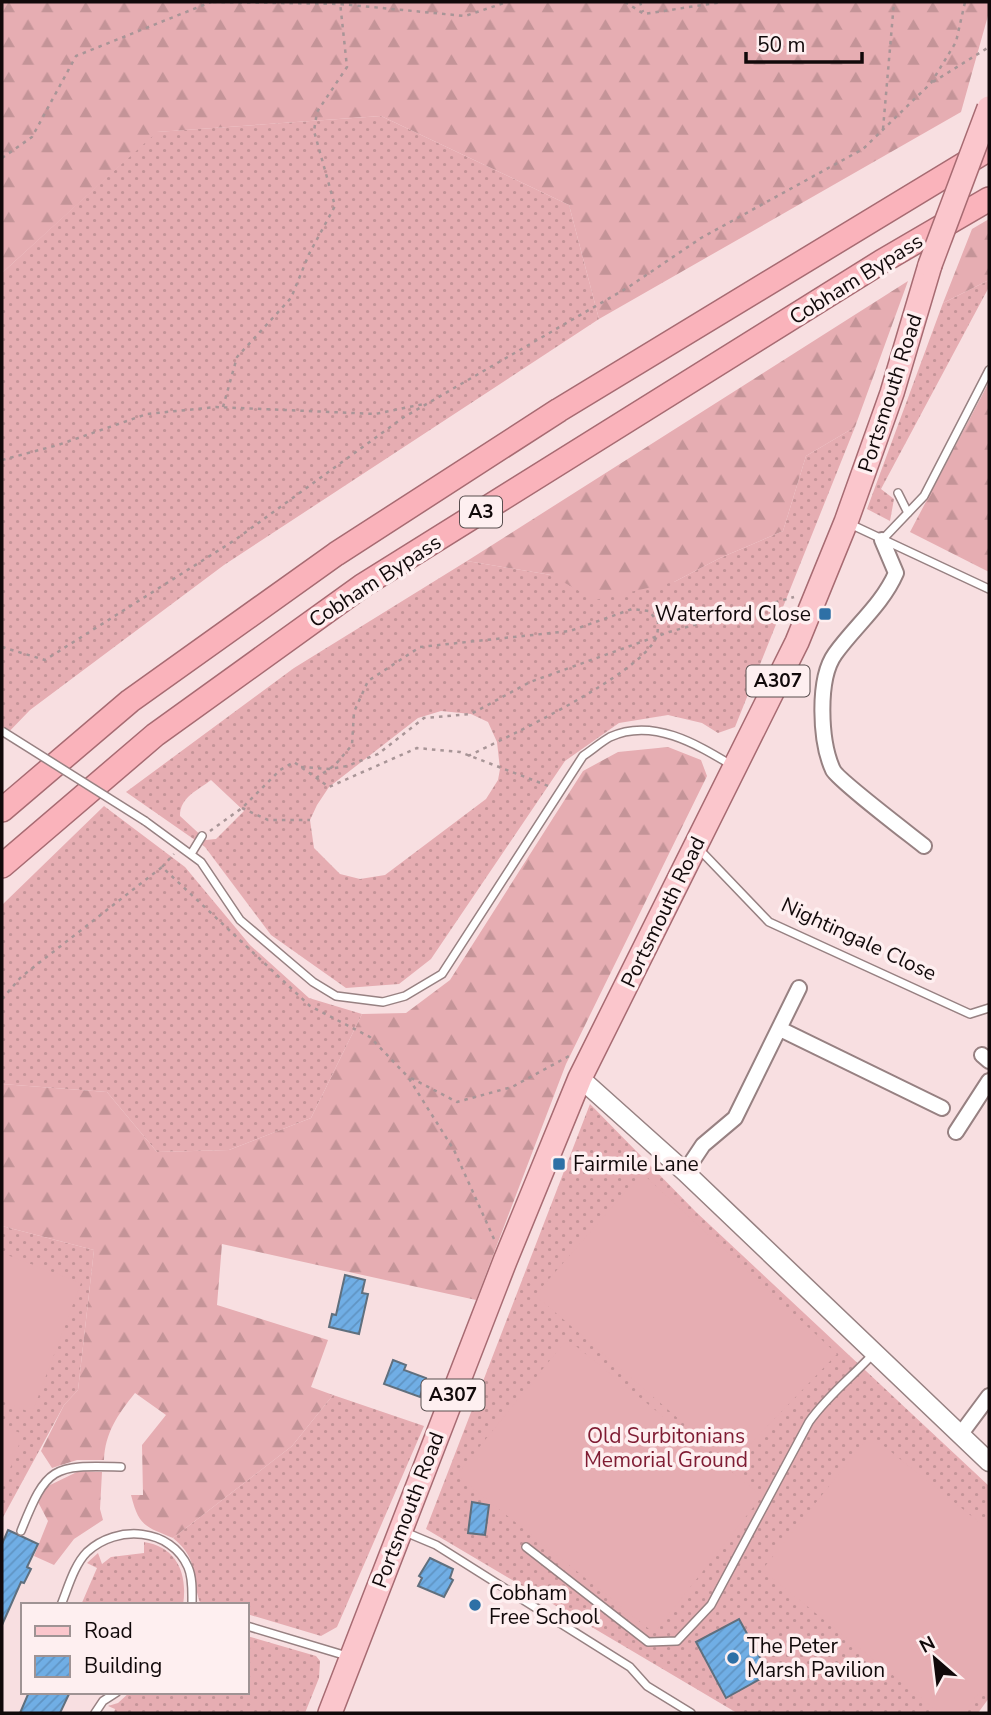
<svg xmlns="http://www.w3.org/2000/svg" width="991" height="1715" font-family="'Nunito Sans',sans-serif">
<style>
.grass{fill:url(#grass-dots);fill-rule:evenodd}
.forest{fill:url(#forest-firs)}
.pitch{fill:#e6adb2}
.building{fill:url(#building-hatch);stroke:#606f7d;stroke-width:2}
.lines{fill:none;stroke-linecap:round;stroke-linejoin:round}
.service-casing{stroke:#978182;stroke-width:10}
.minor-casing{stroke:#978182;stroke-width:18}
.tertiary-casing{stroke:#978182;stroke-width:21}
.primary-casing{stroke:#a76b72;stroke-width:26}
.trunk-casing{stroke:#a76b72;stroke-width:26}
.path{stroke:#a89597;stroke-width:2.5;stroke-dasharray:3.5 5;stroke-linecap:butt}
.service{stroke:#fff;stroke-width:7}
.minor{stroke:#fff;stroke-width:14}
.tertiary{stroke:#fff;stroke-width:18}
.primary{stroke:#fbc6cc;stroke-width:23}
.trunk{stroke:#fab3bb;stroke-width:23}
.service-bridge-casing{stroke:#978182;stroke-width:10;stroke-linecap:butt}
.primary-bridge-casing{stroke:#a76b72;stroke-width:26;stroke-linecap:butt}
.service-bridge{stroke:#fff;stroke-width:7}
.primary-bridge{stroke:#fbc6cc;stroke-width:23}
.poi-dot{fill:#2e70a6;stroke:#feeff0;stroke-width:2.5}
.labels{text-anchor:middle;dominant-baseline:central;stroke-width:7;stroke-linejoin:round;paint-order:stroke}
.shield{fill:#feeff0;stroke:#584e4f;stroke-width:2}
.shield-label{font-size:19px;font-weight:bold;fill:#11090a}
.street-label{font-size:21px;fill:#11090a;stroke:#feeff0}
.poi-label{font-size:21px;fill:#11090a;stroke:#feeff0;text-anchor:start}
.park-label{font-size:21px;fill:#7f1c33;stroke:#feeff0}
</style>
<defs>
<pattern id="grass-dots" width="8" height="8" patternUnits="userSpaceOnUse" patternTransform="scale(1.75)"><rect width="8" height="8" fill="#e6adb2"/><path d="M2 2h.1M6 6h.1" fill="none" stroke="#c49498" stroke-width="1.8" stroke-linecap="round"/></pattern>
<pattern id="forest-firs" width="22" height="20" patternUnits="userSpaceOnUse" patternTransform="scale(1.75)"><rect width="22" height="20" fill="#e6adb2"/><path d="M5 1l3.5 6h-7zM16 11l3.5 6h-7z" fill="#c49498"/></pattern>
<pattern id="building-hatch" width="6" height="6" patternUnits="userSpaceOnUse" patternTransform="scale(1.75)"><rect width="6" height="6" fill="#70aee5"/><path d="M-1 1l2-2M0 6l6-6M5 7l2-2" fill="none" stroke="#6094c3"/></pattern>
</defs>
<rect width="100%" height="100%" fill="#f8dfe1"/>
<path class="grass" d="M381,116l188,89 30,114 -375,246 -194,145 -28,29v-466l154,-141z
M989,280v7l-108,202 13,10 -4,22 -23,-12 76,-206z
M855,427l-120,300 -17,6 -16,-10 -34,-8 -49,8 -54,38 -134,198 -32,25 -53,4 -75,-53 -66,-88 -79,-55 168,-124 173,-107 84,14 123,7 46,-24 63,-27 23,-75zM441,711l30,3 17,8 9,20 3,27 -2,11 -12,19 -101,76 -25,4 -20,-5 -26,-26 -4,-28 7,-15 12,-18 89,-69zM211,780l33,31 -28,28 -10,1 -26,-24c0,-19 17,-25 31,-36z
M104,806l81,61 65,78 59,53 53,16 -51,104 -82,32 -72,2 -50,-60 -105,-8v-179z
M590,1104l106,108 293,274v212l-11,15h-241l-311,-184z
M2,1226l92,24 -16,140 -14,15 -62,114z
M333,1395l91,31 -87,201 -16,9 -74,-22v-9h-46c-11,-28 0,-44 -28,-67l119,-92z
M144,1542c33,5 44,32 39,63h-102l16,-37 -10,-5 11,-10 4,11 9,-7 33,-4z
M247,1636l69,20 4,5 -1,17 -14,35h-191l1,-4 -7,-3 10,-3 12,-11h117z"/>
<path class="forest" d="M2,2h987v10l-28,100 -362,207 -30,-114 -188,-89 -224,16 -155,141z
M989,219v61l-46,23 29,-74z
M908,281l-53,146 -49,29 -23,75 -63,27 -46,24 -79,18 -44,-25 -84,-14z
M989,382v190l-79,-40z
M668,747l33,13 6,16 -141,288 -90,236 -254,-56 -5,61 111,35 -17,47 22,8 -41,51 -119,92c-29,-12 -34,-12 -42,-43h12l-1,-50 24,-30 -31,-22c-17,21 -30,40 -31,67h-27l-25,8 -11,-17 23,-46 14,-15 16,-140 -92,-24v-142l105,8 50,60 72,-2 82,-32 51,-104 44,-1 44,-33 133,-209 35,-19z
M79,1471l23,1 -2,37 3,11 -29,19 -20,26 -20,-9 14,-35 -10,-19 10,-16z"/>
<path class="pitch" d="M642,1173l195,181 -106,110 -196,-169z
M2,1253l79,30 -49,130 -30,-12z
M572,1343l186,150 1,7 -101,128 -9,1 -189,-151 -1,-6 104,-128z
M2,1426l21,8 -21,56z
M870,1435l119,95v150l-26,33h-23l-178,-143z"/>
<path class="building" d="M345,1275l20,5 -3,13 6,1 -9,40 -30,-7 3,-13 4,1z
M393,1360l13,5 -2,5 22,8 -6,19 -36,-13z
M472,1502l17,3 -4,30 -17,-2z
M8,1530l30,14 -11,23 4,2 -7,14 -3,-1 -19,43v-81z
M430,1558l23,11 -3,9 3,2 -9,17 -26,-11 4,-8 -3,-2z
M739,1619l30,55 -43,24 -30,-56z
M29,1692h41l-10,21h-40z"/>
<g class="lines">
<g class="service-casing">
<path id="service" d="M898,493l10,20
M850,524l139,65
M882,540l42,-44 65,-126
M145,821l56,41 39,58 73,62 23,14 47,6 22,-6 37,-22 141,-218c9,-6 18,-14 27,-19 43,-20 88,8 123,29
M699,849l70,73 201,92 19,-6
M191,854l11,-18
M21,1531c26,-65 31,-66 100,-64
M405,1532l31,13 194,122 17,19 44,27
M526,1547l122,95 29,-1 34,-36 98,-183c18,-26 43,-45 65,-69
M61,1605c7,-17 13,-40 26,-53 30,-28 84,-24 101,15 5,11 4,26 4,38
M247,1626l100,30
M95,1713l8,-12 14,-9"/>
</g>
<g class="minor-casing">
<path id="minor" d="M882,540l14,33c-14,32 -41,53 -61,81 -18,25 -15,88 -2,116 5,10 76,64 91,76
M780,1029l162,79
M982,1055l7,6
M956,1132l33,-51
M685,1172l18,-27 32,-27 64,-130
M960,1435l29,-39"/>
</g>
<g class="tertiary-casing">
<path id="tertiary" d="M580,1078l105,94 304,290"/>
</g>
<g class="primary-casing">
<path id="primary" d="M330,1713l175,-452 75,-183 217,-436 49,-120 46,-129 38,-128"/>
</g>
<g class="trunk-casing">
<path id="trunk" d="M2,810l128,-109 206,-147 223,-144 430,-261
M2,866l153,-131 207,-149 519,-324 108,-63"/>
</g>
<path class="path" d="M213,2l127,2 125,12 42,-14
M625,2l19,12 78,-12
M640,2l3,10
M933,82l56,-35
M883,129l11,-127
M2,158l30,-21 44,-81 135,-54
M223,407l14,-50 54,-59 18,-44 26,-48 -21,-75 3,-19 30,-45 -7,-65
M2,460l56,-15 89,-31 69,-7 159,7 49,-10
M2,647l43,13 190,-120 169,-123 223,-129 74,-50 162,-89 68,-66 25,-41 9,-40
M301,767l28,2 18,-3 31,-12 46,-36 47,-4 59,-32 139,-50 125,-35
M316,778l19,-13 17,-20 2,-33 14,-31 52,-34 150,-16 62,-22 17,2 9,11c0,5 0,11 -2,16 -17,37 -148,99 -188,118
M242,808l26,12h42
M210,831l32,-23 38,-38 14,-8 35,25 88,-39 43,4 91,35
M162,867l12,-13
M2,999l19,-22 141,-110 148,139 60,31 38,40 46,73 40,89
M411,1078l46,24 55,-15 59,-32"/>
<use href="#service" class="service"/>
<use href="#minor" class="minor"/>
<use href="#tertiary" class="tertiary"/>
<use href="#primary" class="primary"/>
<use href="#trunk" class="trunk"/>
<g class="service-bridge-casing">
<path id="service-bridge" d="M2,731l143,90"/>
</g>
<g class="primary-bridge-casing">
<path id="primary-bridge" d="M930,265l59,-157"/>
</g>
<use href="#service-bridge" class="service-bridge"/>
<use href="#primary-bridge" class="primary-bridge"/>
</g>
<g class="poi-dot">
<rect x="818" y="607" width="14" height="14" rx="3.5"/>
<rect x="552" y="1157" width="14" height="14" rx="3.5"/>
<circle cx="475" cy="1605" r="7"/>
<circle cx="733" cy="1658" r="7"/>
</g>
<g class="labels">
<g class="shield">
<rect x="460" y="496.5" width="42" height="31" rx="5"/>
<rect x="746.5" y="665.5" width="63" height="31" rx="5"/>
<rect x="421.5" y="1379.5" width="63" height="31" rx="5"/>
</g>
<g class="shield-label">
<text x="481" y="512">A3</text>
<text x="778" y="681">A307</text>
<text x="453" y="1395">A307</text>
</g>
<g class="street-label">
<text transform="translate(856 279) rotate(-32)">Cobham Bypass</text>
<text transform="translate(890 393) rotate(-72)">Portsmouth Road</text>
<text transform="translate(375 581) rotate(-33)">Cobham Bypass</text>
<text transform="translate(663 912) rotate(-64)">Portsmouth Road</text>
<text transform="translate(859 939) rotate(25)">Nightingale Close</text>
<text transform="translate(408 1510) rotate(-69)">Portsmouth Road</text>
</g>
<g class="poi-label">
<text x="811" y="614" text-anchor="end">Waterford Close</text>
<text x="573" y="1164">Fairmile Lane</text>
<text x="489" y="1593">Cobham<tspan x="489" dy="24">Free School</tspan></text>
<text x="747" y="1646">The Peter<tspan x="747" dy="24">Marsh Pavilion</tspan></text>
</g>
<g class="park-label">
<text x="666" y="1436">Old Surbitonians<tspan x="666" dy="24">Memorial Ground</tspan></text>
</g>
</g>
<rect width="991" height="1715" fill="none" stroke="#11090a" stroke-width="7"/>
<rect x="21" y="1603" width="228" height="91" fill="#feeff0" stroke="#9f9394" stroke-width="2"/>
<rect x="35" y="1626" width="35" height="10" fill="#fbc6cc" stroke="#9f9394" stroke-width="2"/>
<text x="84" y="1638" font-size="21" fill="#11090a">Road</text>
<rect x="35" y="1656" width="35" height="21" fill="url(#building-hatch)" stroke="#9f9394" stroke-width="2"/>
<text x="84" y="1673" font-size="21" fill="#11090a">Building</text>
<g transform="translate(935 1659) rotate(332)" stroke="#feeff0" stroke-width="5" paint-order="stroke">
<path d="M0-5L12 26L0 18L-12 26Z" fill="#11090a"/>
<text y="-10" font-size="19" font-weight="bold" text-anchor="middle" fill="#11090a">N</text>
</g>
<path d="M746 52v10h116v-10" fill="none" stroke="#11090a" stroke-width="3.5"/>
<text x="757" y="52" font-size="21" fill="#11090a" stroke="#feeff0" stroke-width="5" paint-order="stroke">50 m</text>
</svg>
